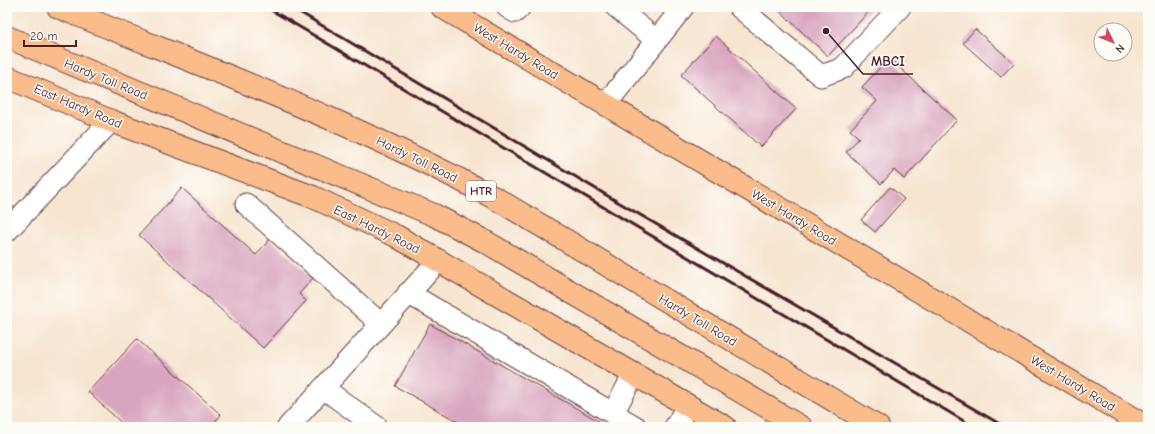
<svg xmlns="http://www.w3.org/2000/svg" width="1155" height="434" font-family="'Comic Neue',sans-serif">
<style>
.building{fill:#d9a6bf}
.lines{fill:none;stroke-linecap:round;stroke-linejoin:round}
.minor-casing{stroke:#643d44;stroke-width:23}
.major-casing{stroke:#643d44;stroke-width:24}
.highway-casing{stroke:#643d44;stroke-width:24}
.minor{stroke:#fff;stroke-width:21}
.major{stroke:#fabc8b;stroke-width:22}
.highway{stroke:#fabc8b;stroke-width:22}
.rail{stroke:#4a1f2b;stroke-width:3}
.labels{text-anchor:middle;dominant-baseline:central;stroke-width:3;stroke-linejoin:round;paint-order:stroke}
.shield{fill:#fdfcf7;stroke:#806168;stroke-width:1}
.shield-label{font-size:12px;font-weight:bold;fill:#4a1f2b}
.street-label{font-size:13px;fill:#4a1f2b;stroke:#fdfcf7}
.leader{fill:none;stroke:#4a1f2b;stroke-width:1.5}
.callout-dot{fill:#4a1f2b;stroke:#fdfcf7;stroke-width:1.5}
.callout-label{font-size:14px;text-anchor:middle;font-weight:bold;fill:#4a1f2b;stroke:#fdfcf7;stroke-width:3;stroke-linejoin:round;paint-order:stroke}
</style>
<rect width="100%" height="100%" fill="#fdfcf7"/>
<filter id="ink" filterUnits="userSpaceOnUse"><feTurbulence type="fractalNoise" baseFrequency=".025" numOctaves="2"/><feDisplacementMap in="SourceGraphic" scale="8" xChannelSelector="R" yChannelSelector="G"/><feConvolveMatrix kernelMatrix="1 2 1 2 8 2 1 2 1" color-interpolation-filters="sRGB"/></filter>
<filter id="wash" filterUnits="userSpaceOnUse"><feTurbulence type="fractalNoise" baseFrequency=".012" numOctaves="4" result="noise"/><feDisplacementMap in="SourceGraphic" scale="16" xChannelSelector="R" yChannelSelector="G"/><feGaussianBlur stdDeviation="0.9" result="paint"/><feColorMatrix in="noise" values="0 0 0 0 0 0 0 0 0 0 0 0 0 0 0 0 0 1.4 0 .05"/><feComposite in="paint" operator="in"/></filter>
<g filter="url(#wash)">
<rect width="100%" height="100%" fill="#f7e5d0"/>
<g id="blocks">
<path class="building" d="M775,7h98l-45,49z
M975,29l39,34 -13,14 -38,-34z
M716,36l80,73 -35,38 -80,-72z
M889,58l68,62 -53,59 -10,-9 -13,14 -35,-32 13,-14 -9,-8 27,-29 -15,-14z
M890,187l14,12 -29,33 -14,-12z
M182,188l74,67 14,-16 43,39 -14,16 7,7 -43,47 -124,-113z
M430,324l179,103h-142l-72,-41z
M137,339l84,76 -11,12h-84l-38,-35z"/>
</g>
</g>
<g filter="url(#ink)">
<use href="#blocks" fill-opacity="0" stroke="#643d44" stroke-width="1"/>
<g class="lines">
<g class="minor-casing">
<path id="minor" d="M507,7l8,5 5,-5
M616,7l40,33
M739,7l82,69 22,-8 57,-61
M606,104l77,-97
M246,204l135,120
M7,231l104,-110
M408,293l228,134
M323,388l54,39
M613,413l21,-39
M288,427l151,-167
M675,427l13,-22"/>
</g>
<g class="major-casing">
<path id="major" d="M442,7l705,420
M7,77l104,44 202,76 83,39 329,191"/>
</g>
<g class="highway-casing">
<path id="highway" d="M58,7c148,61 302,117 442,194l378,226
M7,37l427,178 52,27 315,185"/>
</g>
<use href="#minor" class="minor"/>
<use href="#major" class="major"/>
<use href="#highway" class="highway"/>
<path class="rail" d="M266,7l708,420
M291,7l327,195 387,225"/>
</g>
</g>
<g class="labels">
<rect class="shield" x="466" y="181" width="30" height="20" rx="3"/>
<g class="shield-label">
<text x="481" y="191">HTR</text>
</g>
<g class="street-label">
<text transform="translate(516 51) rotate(31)">West Hardy Road</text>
<text transform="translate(106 79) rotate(22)">Hardy Toll Road</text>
<text transform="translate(78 106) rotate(23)">East Hardy Road</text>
<text transform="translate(417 159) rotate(26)">Hardy Toll Road</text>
<text transform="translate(794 217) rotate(31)">West Hardy Road</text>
<text transform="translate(377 229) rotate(26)">East Hardy Road</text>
<text transform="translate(698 320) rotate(31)">Hardy Toll Road</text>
<text transform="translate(1073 383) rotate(31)">West Hardy Road</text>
</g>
</g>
<path class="leader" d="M826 31L863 74H913"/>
<circle class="callout-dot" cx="826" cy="31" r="4"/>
<g class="callout-label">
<text x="888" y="66">MBCI</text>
</g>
<rect width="1155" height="434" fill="none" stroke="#fdfcf7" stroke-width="24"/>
<g transform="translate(1113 42) rotate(133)"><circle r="19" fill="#fdfcf7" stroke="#b5a4a5"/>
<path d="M0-3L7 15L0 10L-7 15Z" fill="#d1495b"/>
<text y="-6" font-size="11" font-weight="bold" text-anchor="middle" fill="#4a1f2b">N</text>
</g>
<path d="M24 40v6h52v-6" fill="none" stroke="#4a1f2b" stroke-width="2"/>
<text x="30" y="40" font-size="12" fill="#4a1f2b" stroke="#fdfcf7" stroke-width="3" paint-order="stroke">20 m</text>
</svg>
